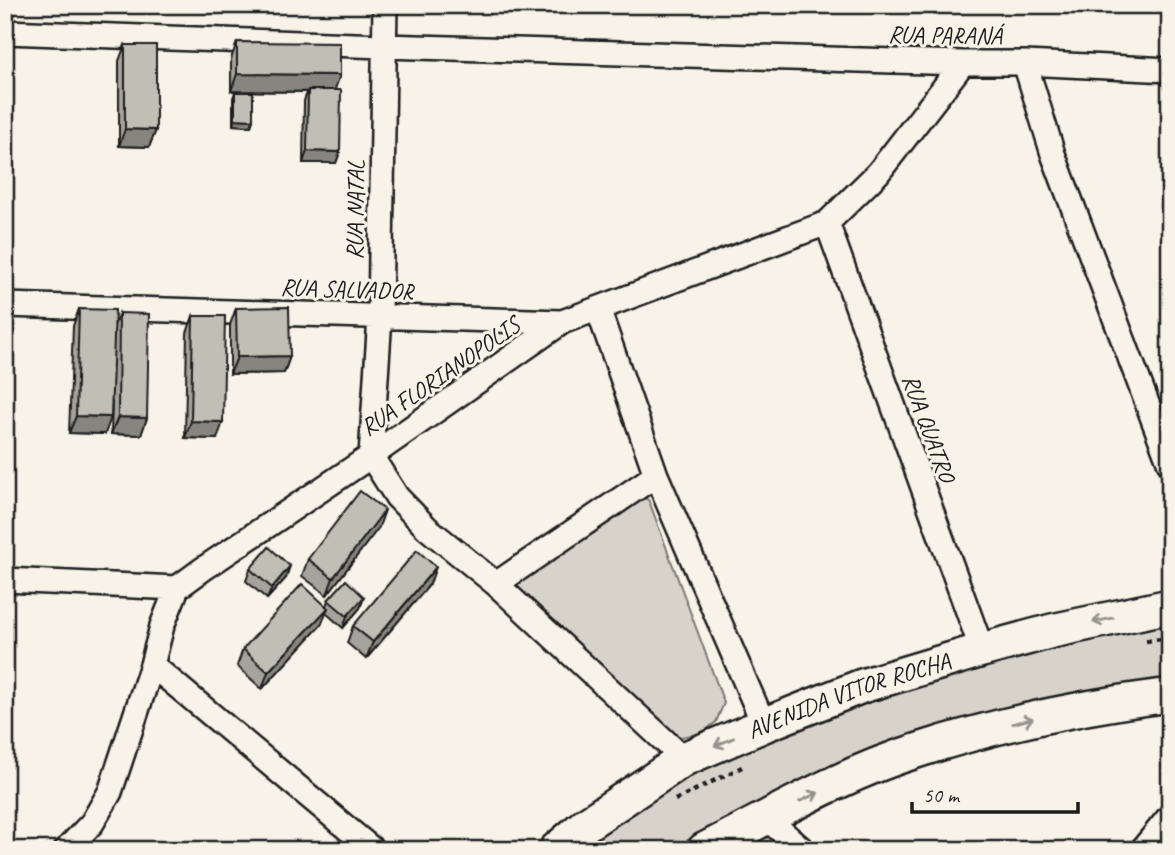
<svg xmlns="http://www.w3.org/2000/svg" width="1175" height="855" font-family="Caveat,sans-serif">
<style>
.green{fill:#d7d3cb;stroke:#7a7874;stroke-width:2}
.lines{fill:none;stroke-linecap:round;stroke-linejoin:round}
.street-casing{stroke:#1c1c1c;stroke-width:28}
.secondary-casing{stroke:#1c1c1c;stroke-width:38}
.path{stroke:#1c1c1c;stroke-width:4.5;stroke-dasharray:5 5;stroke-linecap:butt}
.street{stroke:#f7f3e8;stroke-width:23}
.secondary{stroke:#f7f3e8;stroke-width:33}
.wall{fill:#a5a39c;stroke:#1c1c1c;stroke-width:2}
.shaded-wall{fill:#86857f;stroke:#1c1c1c;stroke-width:2}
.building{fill:#c0beb5;stroke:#1c1c1c;stroke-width:2}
.oneway{stroke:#94928c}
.labels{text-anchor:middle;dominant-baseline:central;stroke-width:6;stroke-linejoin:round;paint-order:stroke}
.street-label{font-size:24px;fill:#1c1c1c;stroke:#f7f3e8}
</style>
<rect width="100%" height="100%" fill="#f7f3e8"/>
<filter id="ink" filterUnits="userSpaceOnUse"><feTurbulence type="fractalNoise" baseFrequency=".0143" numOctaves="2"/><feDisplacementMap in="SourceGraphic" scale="14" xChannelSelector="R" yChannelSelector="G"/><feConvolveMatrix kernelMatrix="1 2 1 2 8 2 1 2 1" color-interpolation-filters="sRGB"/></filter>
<g filter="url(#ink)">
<path class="green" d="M642,495l7,6 75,202 -8,19 -14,11 -21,4 -12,-4 -156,-147z
M1170,619v64l-390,111 -77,36 -30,20h-104l123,-80 168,-75z"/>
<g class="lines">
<g class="street-casing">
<path id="street" d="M385,5l-5,311 -9,140 26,41 30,31 69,56 188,175
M5,32l378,14 580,17h62l145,7
M1025,63l28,91 117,310
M827,223l155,427
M5,305l557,17
M598,309l58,166 108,250
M5,580l172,8
M496,584l160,-109
M152,665l221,185
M766,818l37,32
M66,850l26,-27 18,-31 42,-127 10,-39 15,-38 26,-19 168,-113 191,-134 265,-99 51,-50 85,-110
M1142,850l28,-34"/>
</g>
<g class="secondary-casing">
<g id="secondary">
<path id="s1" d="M556,850l29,-25 99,-66 80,-34 98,-39 120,-36 70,-19 118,-25"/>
<path d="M704,850c69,-35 138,-76 212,-99 82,-27 168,-45 254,-56"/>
</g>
</g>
<path class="path" d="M1146,641l24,-3
M675,800l67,-33"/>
<use href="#street" class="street"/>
<use href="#secondary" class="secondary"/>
</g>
<path class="wall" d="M237,42l103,33 -6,15 6,62 -4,11h-33l1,-62 3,-9 -76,-1v-32z
M125,45l31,85 -7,17 -30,-1v-85z
M235,92l18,28 -2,6 -18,-1v-27z
M236,308l54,48 -6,17 -54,1v-49z
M79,309l35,17 5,-13 28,105 -6,17 -30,-1 1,-33 -7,33 -36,-1 4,-107z
M193,316l24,123 -32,-1 2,-105z
M379,527l-52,68 -25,-19 6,-17z
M250,569l36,9 -19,21 -21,-18z
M430,584l-64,75 -19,-16 6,-17z
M364,597l-4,11 -17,20 -17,-15 -5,12 -59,64 -25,-23 6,-17 83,-43 2,-6z"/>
<path class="shaded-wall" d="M180,5h35l-35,1z
M396,5h22l-2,4 -21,-1z
M517,5h27l-3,8h-27z
M237,74l103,1 -6,17 -103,-1z
M235,119l18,1 -2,6 -18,-1z
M125,129l31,1 -7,17 -30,-1z
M307,151l33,1 -4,11h-33z
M290,356l-6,17 -54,1 7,-17z
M76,416l35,1 -6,17 -36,-1z
M118,417l29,1 -6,17 -30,-1z
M191,421l32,1 -6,17 -32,-1z
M385,510l-6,17 -52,68 6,-17z
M290,566l-4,12 -19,21 5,-11z
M436,567l-6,17 -64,75 7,-17z
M364,597l-4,11 -17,20 4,-12z
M328,608l-7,17 -59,64 6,-17z"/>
<path class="building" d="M237,42l103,1v32l-103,-1z
M125,45h31v85l-31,-1z
M308,90h33l-1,62 -33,-1z
M235,92h18v28l-18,-1z
M289,307l1,49 -53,1 -1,-49z
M79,309l36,1 -4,107 -35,-1z
M119,313l30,1 -2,104 -29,-1z
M193,316h32l-2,106 -32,-1z
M360,491l25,19 -52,68 -25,-19z
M269,547l21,19 -18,22 -22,-19z
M417,550l19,17 -63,75 -20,-16z
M346,580l18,17 -17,19 -19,-16z
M302,584l26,24 -60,64 -25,-23z"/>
<defs><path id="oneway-shaft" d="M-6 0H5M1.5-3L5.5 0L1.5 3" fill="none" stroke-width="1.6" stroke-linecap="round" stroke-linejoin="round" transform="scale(1.75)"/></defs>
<g class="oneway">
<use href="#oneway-shaft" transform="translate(1103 620) rotate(168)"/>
<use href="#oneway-shaft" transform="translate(1023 721) rotate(-15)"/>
<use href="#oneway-shaft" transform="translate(724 742) rotate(157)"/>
<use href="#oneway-shaft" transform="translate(809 797) rotate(-26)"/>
</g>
</g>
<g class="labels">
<g class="street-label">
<text transform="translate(945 35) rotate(1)">RUA PARANÁ</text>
<text transform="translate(355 210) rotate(-89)">RUA NATAL</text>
<text transform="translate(347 289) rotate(2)">RUA SALVADOR</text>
<text transform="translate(440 376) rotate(-35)">RUA FLORIANOPOLIS</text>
<text transform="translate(929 428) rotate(70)">RUA QUATRO</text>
<text stroke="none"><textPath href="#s1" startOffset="334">AVENIDA VITOR ROCHA</textPath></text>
</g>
</g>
<rect width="1175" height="855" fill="none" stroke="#f7f3e8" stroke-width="28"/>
<rect x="14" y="14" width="1147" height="827" fill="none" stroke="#1c1c1c" stroke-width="2.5" filter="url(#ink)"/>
<path d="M912 802v10h166v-10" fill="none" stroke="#1c1c1c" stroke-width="3.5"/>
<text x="923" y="802" font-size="21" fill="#1c1c1c" stroke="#f7f3e8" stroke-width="5" paint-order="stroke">50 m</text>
</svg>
